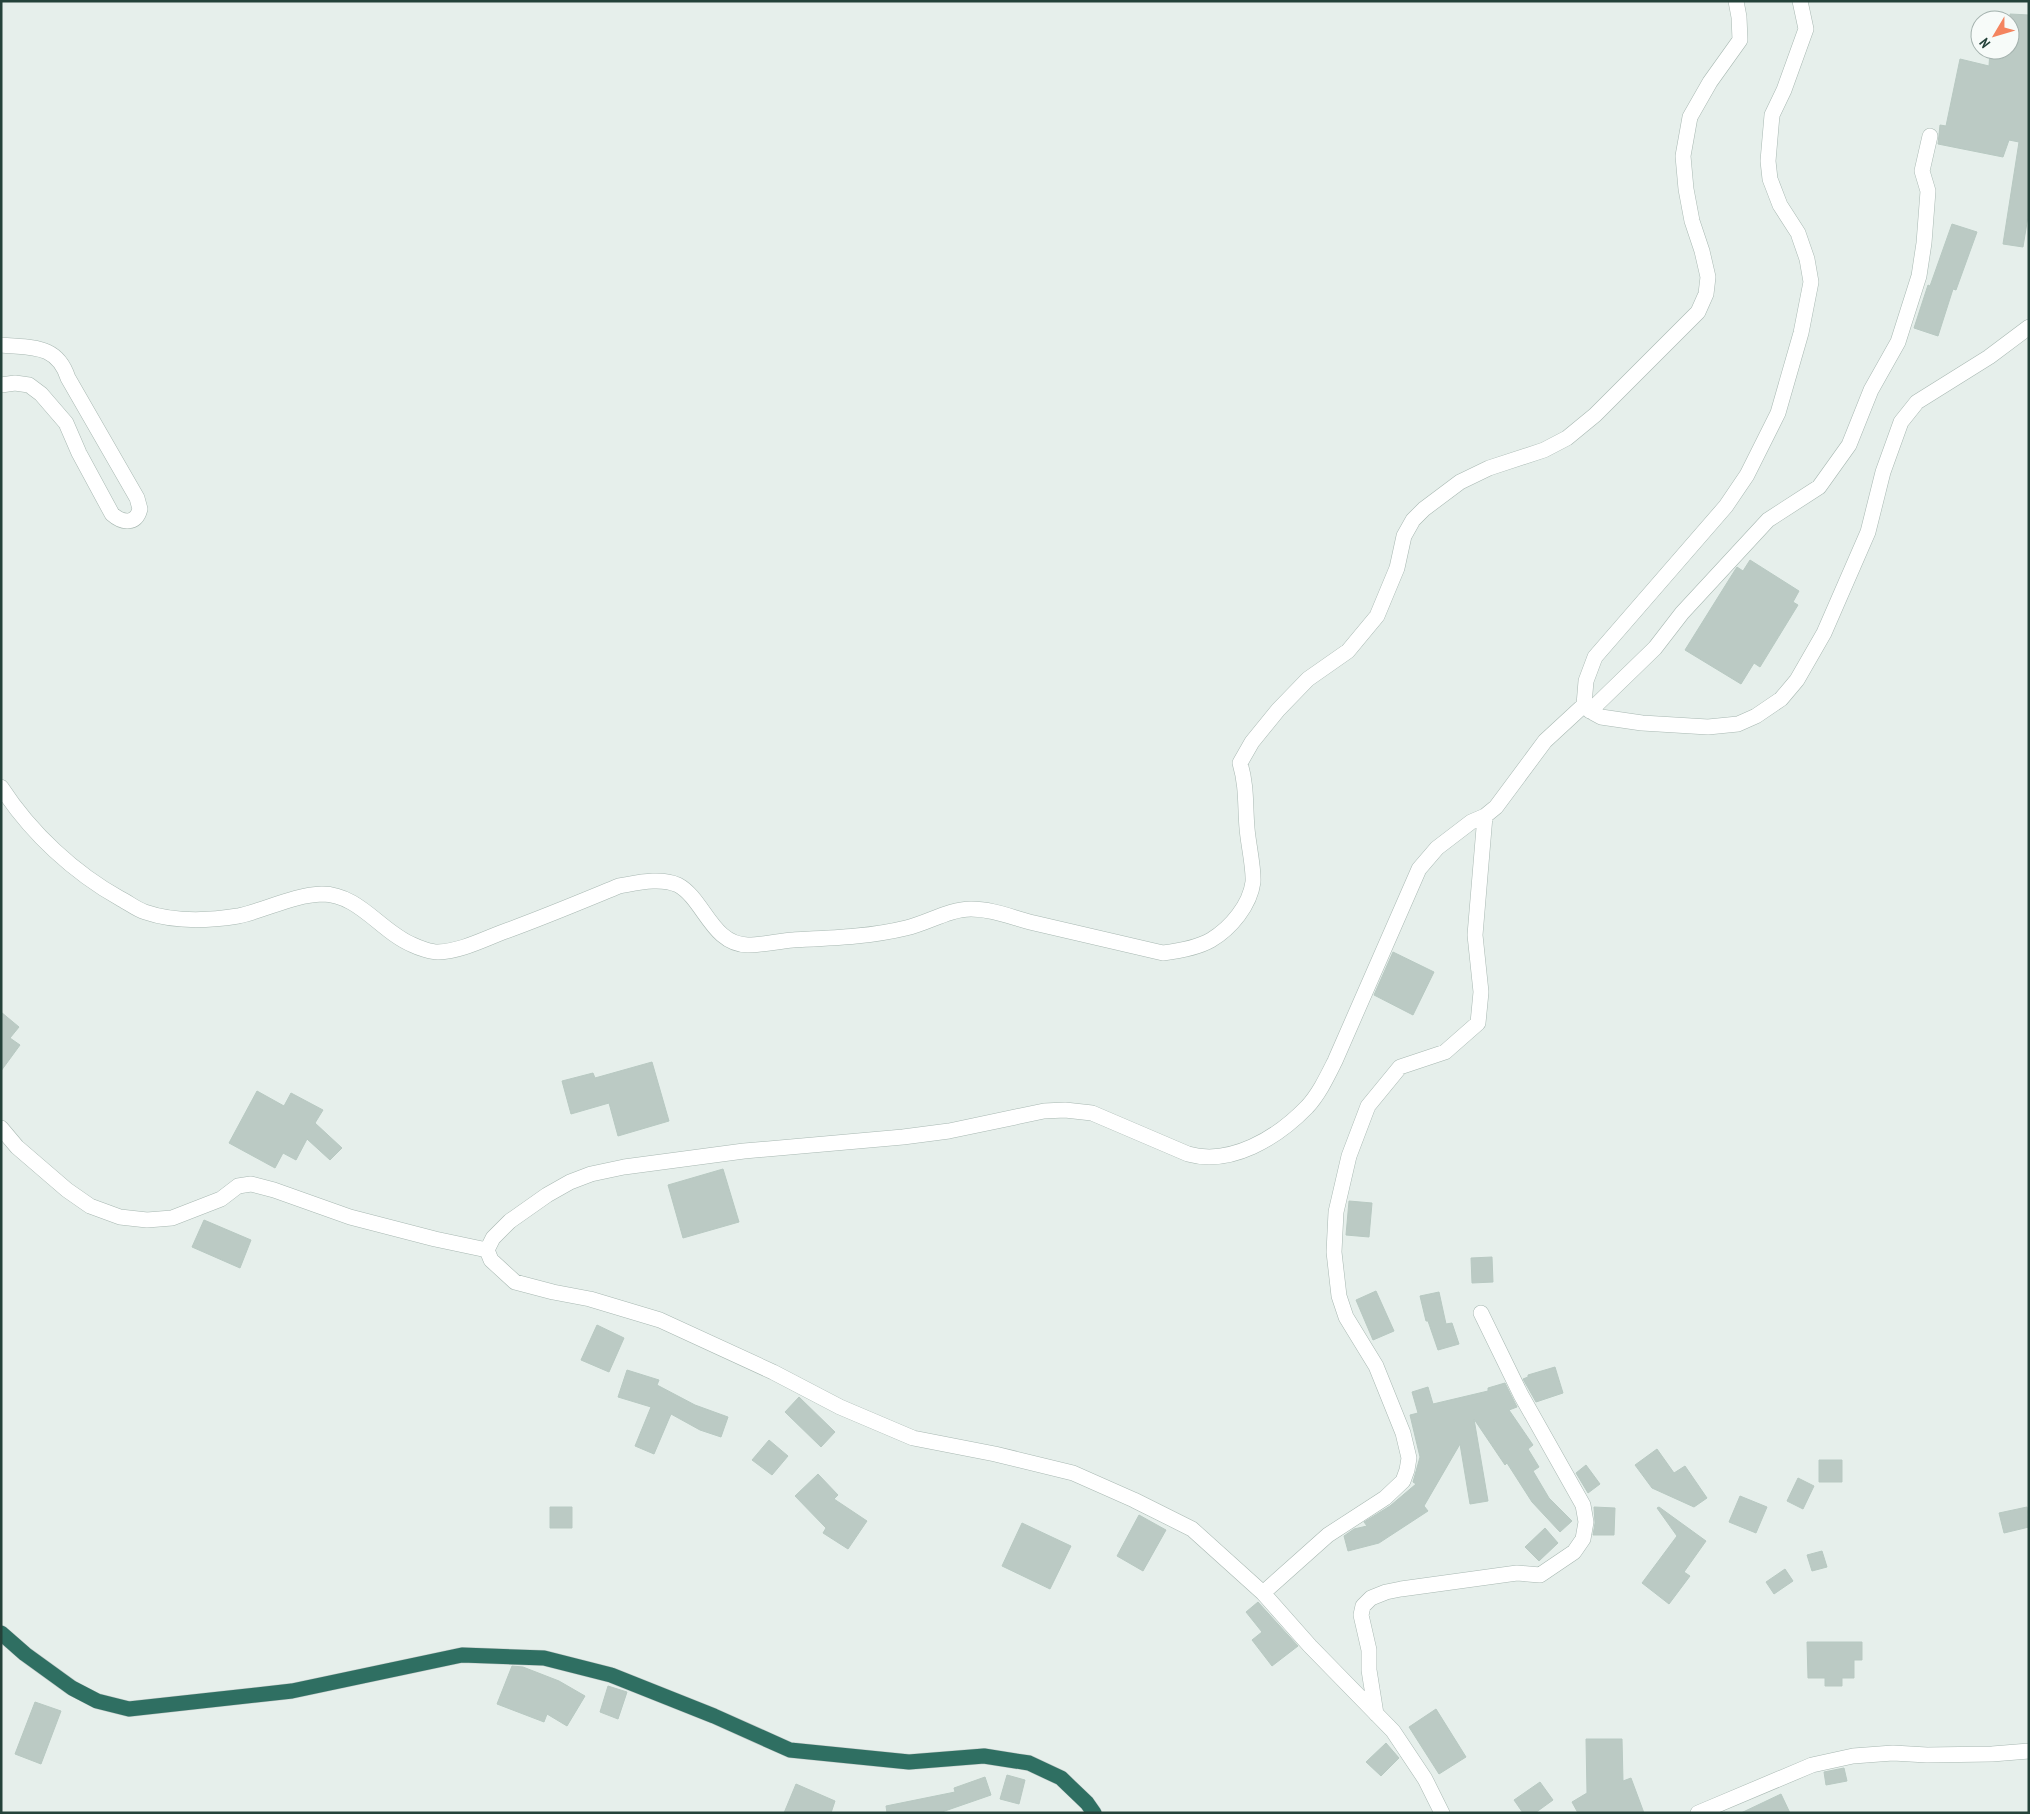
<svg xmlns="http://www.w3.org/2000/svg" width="2030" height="1814" font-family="'PT Sans Narrow',sans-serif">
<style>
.building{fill:#bbcac4;stroke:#b8c9c2}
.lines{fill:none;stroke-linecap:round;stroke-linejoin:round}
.minor-casing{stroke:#a8b8b2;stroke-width:16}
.highway-casing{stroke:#c2cac8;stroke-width:16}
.minor{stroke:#fff;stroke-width:15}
.highway{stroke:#2f6f62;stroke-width:15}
</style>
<rect width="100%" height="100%" fill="#e6efeb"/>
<path class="building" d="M2010,14l19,1v195l-6,37 -20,-3 16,-102 -10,-2 -6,17 -65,-13 2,-19 6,1 14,-67 29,7 1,-16h20z
M1952,224l25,8 -21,58 -3,-1 -15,47 -24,-8 14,-43 2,1z
M1750,560l49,31 -6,11 5,3 -38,62 -6,-4 -13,21 -56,-34 50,-80 2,-3 6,4z
M1393,952l41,20 -21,43 -39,-20z
M1,1012l18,15 -9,11 10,7 -19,26z
M652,1062l17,59 -51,15 -9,-33 -38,11 -9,-33 31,-8 2,5z
M257,1091l27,15 7,-13 32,17 -8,13 27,25 -12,12 -23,-21 -11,21 -13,-7 -8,15 -46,-25z
M723,1169l16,53 -56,16 -15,-53z
M1349,1201l23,2 -3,34 -23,-2z
M204,1220l47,20 -11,28 -48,-21z
M1492,1257l1,25 -21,1 -1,-25z
M1376,1291l18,40 -21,9 -17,-40z
M1439,1292l7,32 6,-1 7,21 -21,6 -10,-29h-2l-6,-25z
M597,1325l27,13 -15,34 -28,-12z
M1555,1367l8,26 -27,9 -13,-23 5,-2v-2z
M627,1370l32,10 -2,5 38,20 33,12 -7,20 -21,-7 -29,-16 -17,40 -19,-8 16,-39 -33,-10z
M1505,1383l12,24 -8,3 24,35 -5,4 11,18 -6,4 16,27 23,23 -12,11 -28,-30 -25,-39 -2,2 -31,-46 14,82 -18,3 -10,-60 -36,62 4,5 -49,32 -31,8 -4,-15 10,-7 13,-3 -3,-4 26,-16 26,-22 -3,-2 7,-25 -10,-42 8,-2 -6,-21 16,-5 5,17 55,-13v-3z
M799,1397l36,35 -14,15 -36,-35z
M769,1440l19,16 -16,19 -20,-15z
M1657,1449l17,24 11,-7 22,32 -13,9 -42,-19 -17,-23z
M1819,1460h23v22h-23z
M1586,1465l14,19 -12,9 -12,-20z
M818,1474l20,21 -4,4 33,22 -19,28 -25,-16 3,-5 -31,-32z
M1798,1478l16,8 -11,23 -16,-8z
M1740,1496l27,11 -11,26 -27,-11z
M550,1507h22v21h-22z
M1594,1507l21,1 -1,27h-21l2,-12z
M1659,1507l47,34 -22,31 6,4 -21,28 -27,-21 35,-47 -20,-28z
M2027,1507l2,20 -25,6 -5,-20z
M1139,1515l27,15 -23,41 -26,-15z
M1022,1523l49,23 -21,43 -48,-23z
M1545,1528l13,15 -19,18 -14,-14z
M1822,1551l5,16 -15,4 -5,-16z
M1785,1569l8,12 -19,13 -8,-12z
M1258,1602l40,44 -26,20 -20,-26 10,-8 -16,-20z
M1807,1642h55v18h-8v18h-12v8h-17v-8h-17z
M512,1666l11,1 36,14 26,15 -18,30 -20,-12 -3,8 -47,-18z
M608,1686l19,6 -9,27 -18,-7z
M35,1702l26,9 -20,53 -26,-10z
M1436,1709l30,48 -27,17 -30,-47z
M1586,1739h36l1,42 8,-3 13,35h-66l-6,-11 15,-9z
M1386,1743l13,15 -18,18 -15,-14z
M1844,1768l3,13 -21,4 -2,-13z
M1007,1775l18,5 -6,24 -19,-5z
M985,1777l6,18 -52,18h-52l-1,-7 69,-14 -1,-4z
M1540,1782l13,18 -18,13h-12l-9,-13z
M796,1784l39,17 -4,12h-47z
M1781,1794l9,19h-49z"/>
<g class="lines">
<g class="minor-casing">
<path id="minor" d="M1800,1l6,28 -22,61 -12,25 -4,46 2,18 10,26 18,28 9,26 4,23 -10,51 -23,80 -31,62 -21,31 -131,151 -9,24 -2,24 6,6 11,6 41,6 66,4 30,-3 18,-8 25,-17 16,-19 27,-47 44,-101 15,-60 18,-50 16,-20 72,-45 40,-30
M1,345c31,3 56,-1 67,33l69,120 3,11c-4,16 -18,14 -28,5l-33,-61 -13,-30 -25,-29 -12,-9 -14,-2 -14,2
M1590,711l65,-63 27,-35 86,-93 51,-33 30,-42 22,-55 27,-48 21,-66 5,-33 4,-52 -6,-20 8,-35
M1,787c30,46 73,86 120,112 8,4 15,10 24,13 29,10 62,9 93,4 28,-6 55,-21 84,-22 37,0 59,38 91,51 6,3 18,7 25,7 23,-1 44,-12 65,-20 39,-14 77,-30 116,-46 18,-3 41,-9 59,-1 26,14 34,60 70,60 15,0 31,-4 45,-5 38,-2 76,-3 113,-12 22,-5 43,-19 65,-19 22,0 42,9 63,14 43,10 86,20 129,30 16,-2 34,-5 48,-13 20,-12 39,-35 42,-58 1,-14 -5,-39 -6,-54 -2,-23 0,-41 -7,-65l12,-21 26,-32 30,-31 40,-28 29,-35 20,-48 7,-32 9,-16 11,-11 36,-27 29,-14 55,-18 23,-12 28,-23 103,-103 8,-18 2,-17 -6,-26 -10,-30 -6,-32 -3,-33 7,-39 20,-35 30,-42 -1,-23 -3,-16
M1,1128l16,19 50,43 23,16 30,11 27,3 25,-2 49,-19 17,-13 13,-2 23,6 76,27 85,22 52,11
M1263,1593l65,-58 57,-37 18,-17 4,-11 2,-12 -6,-25 -27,-67 -30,-49 -7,-21 -5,-44 2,-40 13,-56 19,-50 32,-39 45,-15 33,-29 3,-31 -6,-57 10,-119
M1376,1714l-7,-44v-20l-8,-35 2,-9 8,-8 15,-6 15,-3 116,-16 23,2 34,-23 9,-13 3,-17 -3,-17 -62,-110 -40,-82
M1442,1813l-17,-34 -32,-48 -83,-85 -47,-53 -71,-64 -58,-29 -61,-27 -78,-19 -82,-16 -73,-31 -67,-35 -113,-52 -70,-21 -37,-7 -38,-10 -24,-22 -4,-10 6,-12 17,-17 37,-26 23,-13 21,-8 33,-7 120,-16 159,-14 46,-6 95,-20 21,-1 27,3 96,41c43,12 89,-16 119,-47 12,-13 20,-30 28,-46l84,-192 18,-21 34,-26 14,-6 11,-9 49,-66 39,-36
M1698,1813l114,-48 41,-9 40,-3 34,2 65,-1 37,-3"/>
</g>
<g class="highway-casing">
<path id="highway" d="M1,1633l24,21 47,34 25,13 32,8 163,-18 170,-36 82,3 67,17 103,41 76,34 119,12 75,-6 45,7 32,15 26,25 7,10"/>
</g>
<use href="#minor" class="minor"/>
<use href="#highway" class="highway"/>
</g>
<rect width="2030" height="1814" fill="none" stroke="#24423a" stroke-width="5"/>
<g transform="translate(1995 35) rotate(232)"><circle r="24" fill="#f7fbf9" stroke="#a3b1ad"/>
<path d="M0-4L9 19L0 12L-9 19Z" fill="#f4845f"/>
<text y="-8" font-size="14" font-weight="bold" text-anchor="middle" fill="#24423a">N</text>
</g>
</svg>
